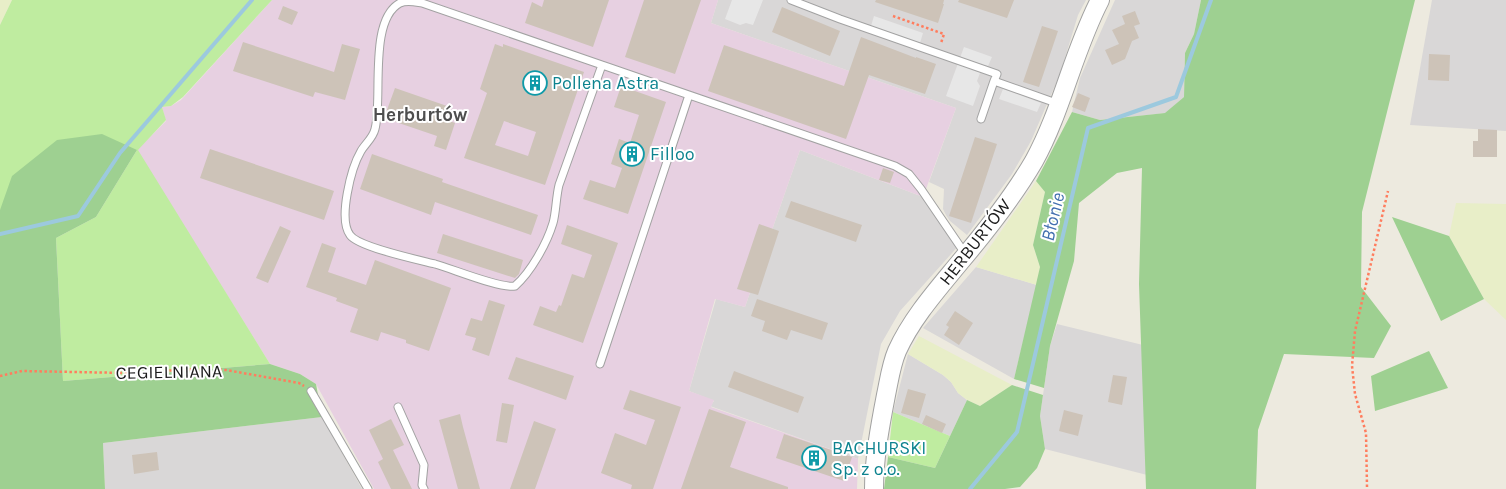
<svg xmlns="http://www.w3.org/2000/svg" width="1506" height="489" font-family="Karla,sans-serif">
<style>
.residential{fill:#d9d7d7}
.industrial{fill:#e7d0e1}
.farmland{fill:#e8eec8}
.grass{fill:#bfeca0}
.forest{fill:#9ed091}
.parking{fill:#e7e7e7}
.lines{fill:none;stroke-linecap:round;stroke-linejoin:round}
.stream{stroke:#9cc9de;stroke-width:4}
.building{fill:#cdc3b8;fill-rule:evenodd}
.service-casing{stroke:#a2a2a2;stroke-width:9}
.tertiary-casing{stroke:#a2a2a2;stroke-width:20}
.path{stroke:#ff7d5e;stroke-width:2.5;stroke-dasharray:2.5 2.5;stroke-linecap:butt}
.service{stroke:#fff;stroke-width:7}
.tertiary{stroke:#fff;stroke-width:18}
.labels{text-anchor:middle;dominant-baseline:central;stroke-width:4;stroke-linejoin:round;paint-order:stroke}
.culture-label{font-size:18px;fill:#0d838f;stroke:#fff;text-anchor:start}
.street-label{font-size:18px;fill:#1b1b1b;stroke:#fff}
.neighbourhood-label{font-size:19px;font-weight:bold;fill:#4e4e4e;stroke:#fff}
.water-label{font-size:19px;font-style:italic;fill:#426faf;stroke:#fff}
</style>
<rect width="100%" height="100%" fill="#edeadf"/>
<path class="residential" d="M718,0h368l-8,15 -18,59 -29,67 -19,33 -45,61 -17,-14 -4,-6 -3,-6 1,-20 -15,-7 27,-74 -245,-85z
M1115,0h86l-7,34 -9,19 -1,44 -18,16 -66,7 -28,-8 8,-34z
M1432,0h74v131l-96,-6z
M800,150l123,47 27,39 11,7 -61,68 -19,33 -23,115 -148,-53 4,-5 -25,-10 27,-92 29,8z
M976,267l61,18 -23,94 -91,-51z
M1057,324l90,22 8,131 -110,-28 -5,-33 10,-70z
M908,354l35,21 8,7 7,11 9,7 -17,36 -57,-24z
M322,417l40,72h-257l-2,-46z"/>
<path class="industrial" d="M272,0h446l-7,23 245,85 -33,89 -123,-47 -55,157 -30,-8 -26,92 25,9 -3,7 147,52 -1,30h-483l-58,-105 -16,-10 -30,-10 -133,-214 29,-29 -4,-14 9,-1 10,-6z"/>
<path class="farmland" d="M0,0h12l-12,25z
M1036,181l9,11 -12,53 7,22 -3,18 -61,-18z
M1456,203l50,1v116l-22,-21 -35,-63z
M919,336l93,49 -32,21 -13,-6 -9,-7 -7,-11 -8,-7 -35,-21z"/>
<path class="grass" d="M12,0h260l-89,97 -12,9 -9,1 4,13 -28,30 132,214 -207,17 -7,-143 40,-21 41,-67 -137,60v-185z
M893,412l57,24 -15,32 -47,-11z"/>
<path class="forest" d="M1201,0h214l-53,212 -1,75 30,39 -17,32 -90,-4 -26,76 -2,59h-110l-7,-205 3,-116 -25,5 -38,30 -5,58 -24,85 -6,42 -30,-9 26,-112 -7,-22 12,-53 -9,-11 36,-69 28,8 65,-7 19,-16 1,-44 9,-19z
M102,134l35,16 -41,67 -40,21 7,143 207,-17 30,10 16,10 6,33 -219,26 2,46h-105v-279l12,-34 45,-36z
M1392,217l57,19 35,63 -43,22z
M1429,351l19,37 -73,23 -4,-35z
M1012,385l31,10 -3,21 5,33 -8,19 -17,19 -15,2h-121l4,-32 47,11 32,-68 13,6z"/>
<path class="parking" d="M732,0h31l-10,25 -7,-2 -6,2 -15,-6z
M874,16l49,17 -3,10 -49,-17z
M964,47l28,10 -4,9 -5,-1 -6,16 3,5 -7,20 -27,-10z
M1003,89l38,14 -4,9 -38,-13z"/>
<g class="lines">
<path class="stream" d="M0,234l78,-18 42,-63 132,-153
M970,489l47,-57 71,-304 88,-31 35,-97"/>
</g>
<path class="building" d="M544,0h65l-16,47 -68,-24 7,-21 10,5z
M644,0h57l-26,74 -50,-17z
M876,0h68l-1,4h1l-6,19 -63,-21z
M959,0h55l-7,18 -49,-16z
M283,6l15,6 -6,13 -14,-6z
M782,7l58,24 -10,25 -58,-24z
M1135,11l5,13 -6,2 5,12 -7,3 -7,18 -13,6 -7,-15 14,-6 -7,-14 13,-6 -3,-8z
M1042,26l16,5 -19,56 -16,-5z
M861,37l55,21v-1l20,7 -11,30 -56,-19 -23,64 -138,-48 16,-46 120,41z
M243,42l91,30 8,-28 18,5 -15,51 -30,-8 -2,5 -80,-26z
M495,44l8,3v-3l81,28 -39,113 -81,-27 23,-65 -7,-4zM504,121l32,11 -8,24 -33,-11z
M1429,54l21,1 -1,26 -21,-1z
M621,86l45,16 -38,112 -45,-15 7,-19 25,8 7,-20 -11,-4 8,-25 11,4 9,-28 -25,-8z
M395,88l52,18 -5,12 13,5 -9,27 -12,-4 3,-10 -53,-18z
M1078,93l12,5 -5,14 -13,-5z
M1478,129l19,1v27h-24v-16h5z
M975,137l22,7 -26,79 -22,-7z
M210,149l124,42 -10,29 -124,-42z
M372,154l71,25 -1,3 96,33 -7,20 -96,-33 -4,13 -71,-26z
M883,168l11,4 -4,11 -11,-3z
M791,201l71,24 -6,17 -71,-25z
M759,224l20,7 -21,64 -21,-6z
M567,225l51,18 -35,100 -50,-18 7,-19 16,6 3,-7 2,1 11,-32 12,4 8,-23 -31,-11z
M280,226l11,5 -23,52 -12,-5z
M443,234l80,26 -4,14 -4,4 -78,-25z
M322,243l14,5 -8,24 38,13 9,-25 76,28 -22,63 -23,-8v-3l-25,-8 -3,9 -28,-9 8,-23 -22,-8 1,-3 -31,-11z
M757,299l71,24 -6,17 -31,-10 -4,10 -25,-9 3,-10 -14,-5z
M489,300l16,5 -16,51 -17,-6 4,-12 -11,-3 6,-17 11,3z
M955,311l18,12 -14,22 -15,-10 5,-8 -3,-2z
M516,357l58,19 -8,24 -58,-21z
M734,371l70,26 -6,16 -70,-26z
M1113,375l14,2 -5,28 -14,-3z
M908,389l18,5 -7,24 -18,-5z
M630,390l51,17 -28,82h-22l1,-4 -31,-12 14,-40 31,12 9,-25 -32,-11z
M502,403l12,2 -7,38 -11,-2z
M709,409l37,13 -16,45 58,20v2h-107z
M1064,410l19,5 -5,21 -19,-5z
M460,414l3,13 17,62h-22l-19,-69z
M926,415l20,9 -4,9 -20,-9z
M391,419l13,26 -11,5 19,39h-21l-13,-27 5,-3 -14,-29z
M534,421l22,8 -21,60h-25z
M784,434l68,23 -8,24 -68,-23z
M157,452l2,18 -25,4 -2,-19z"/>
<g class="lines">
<g class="service-casing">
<path id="service" d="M791,0l49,19 157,55 -3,7 65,23
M602,65l-43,120c-3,12 -3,28 -6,38 -6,20 -22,49 -38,63 -14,3 -62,-17 -80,-22 -16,-4 -77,-17 -85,-29 -12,-16 1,-67 11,-84 4,-7 12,-13 14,-22 8,-30 -7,-109 25,-126 7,-3 15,-1 22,0l180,62 3,1 290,100 14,8 12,15 45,66
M981,119l13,-38
M600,364l89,-269
M311,391l57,98
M398,407l26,58 -2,20 2,4"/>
</g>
<g class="tertiary-casing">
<path id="tertiary" d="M874,489c0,-31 6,-63 12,-94 3,-14 5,-30 11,-44 15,-33 40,-61 63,-89 27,-32 53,-65 74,-101 28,-51 39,-109 66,-161"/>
</g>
<path class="path" d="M893,16l51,18 -3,9
M0,376l22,-5 105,2 69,-4 30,1 73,13 5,3
M1367,487l-1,-54 -11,-39 -3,-28 3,-35 33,-140"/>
<use href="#service" class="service"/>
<use href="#tertiary" class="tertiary"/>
</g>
<defs>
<g id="building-ring" transform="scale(1.25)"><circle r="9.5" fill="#fff" stroke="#0f9aa8" stroke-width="1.5"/><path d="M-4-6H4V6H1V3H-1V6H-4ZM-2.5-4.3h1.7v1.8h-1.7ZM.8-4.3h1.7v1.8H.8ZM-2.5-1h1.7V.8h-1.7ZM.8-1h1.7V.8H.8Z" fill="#0f9aa8"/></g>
</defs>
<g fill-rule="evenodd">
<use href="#building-ring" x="535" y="83"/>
<use href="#building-ring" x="632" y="154"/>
<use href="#building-ring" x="814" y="458"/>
</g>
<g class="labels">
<g class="culture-label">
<text x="552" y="83">Pollena Astra</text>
<text x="650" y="154">Filloo</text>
<text x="832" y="448">BACHURSKI<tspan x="832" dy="21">Sp. z o.o.</tspan></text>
</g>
<g class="street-label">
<text transform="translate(975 242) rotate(-52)">HERBURTÓW</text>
<text transform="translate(169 372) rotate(-1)">CEGIELNIANA</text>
</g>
<g class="neighbourhood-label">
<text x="420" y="115">Herburtów</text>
</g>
<g class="water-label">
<text transform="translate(1053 217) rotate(-77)">Błonie</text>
</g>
</g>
</svg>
